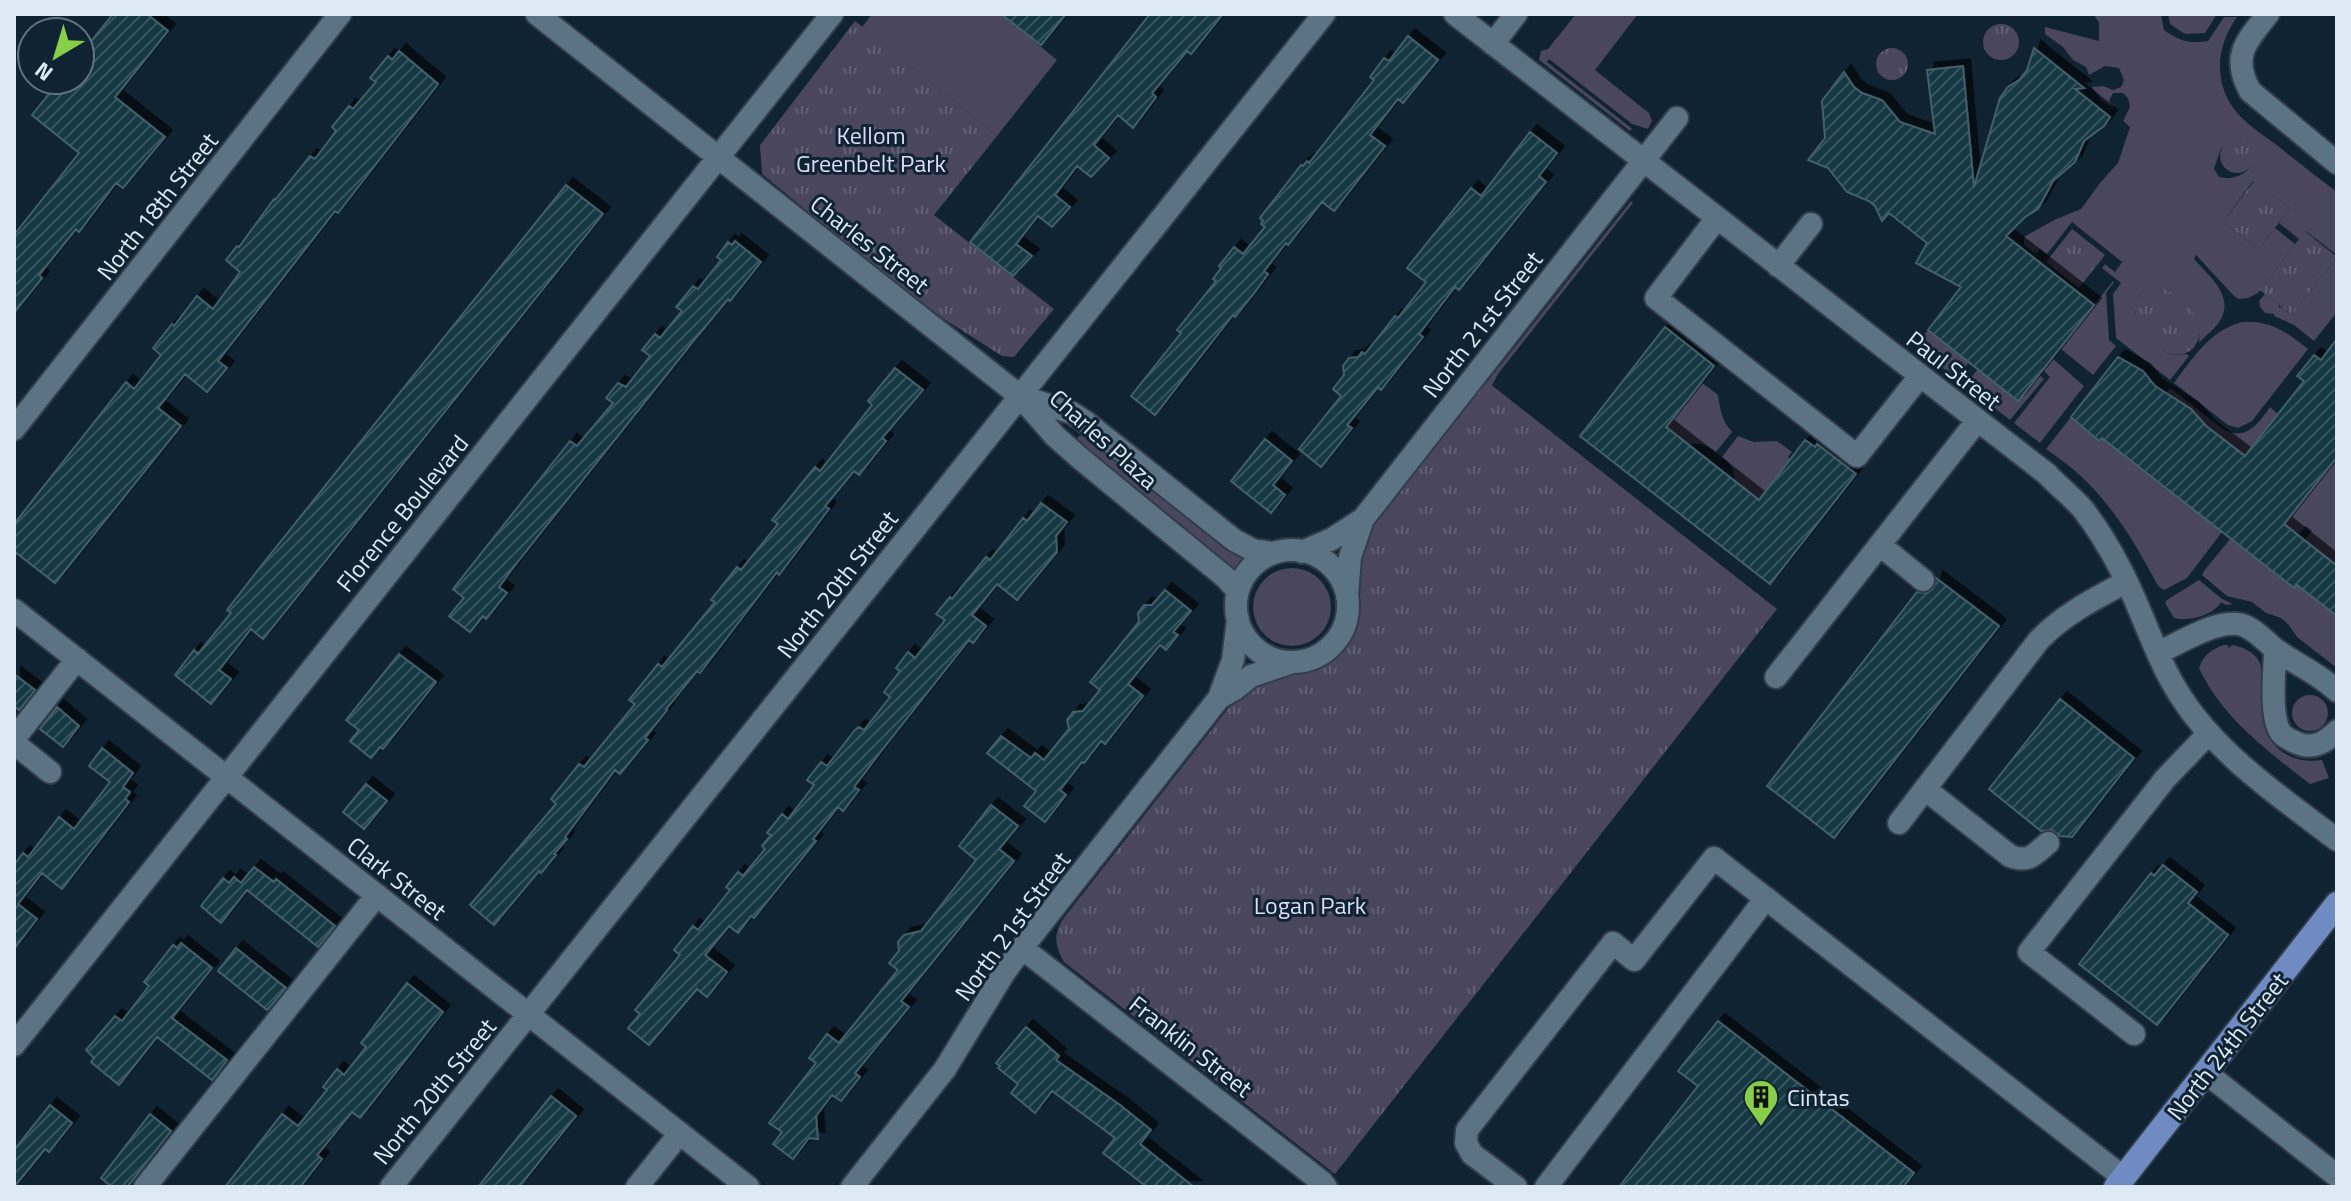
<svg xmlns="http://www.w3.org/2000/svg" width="2351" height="1201" font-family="'Titillium Web',sans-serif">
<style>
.grass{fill:#49465e;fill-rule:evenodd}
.park{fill:url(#park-tufts)}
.building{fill:url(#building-hatch);stroke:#42606b;stroke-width:2;filter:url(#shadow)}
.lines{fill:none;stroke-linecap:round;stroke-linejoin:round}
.minor-casing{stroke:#313d4a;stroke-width:26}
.major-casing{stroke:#313d4a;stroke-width:28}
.minor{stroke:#5c7285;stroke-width:22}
.major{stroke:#708bc2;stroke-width:24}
.labels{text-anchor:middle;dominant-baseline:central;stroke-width:6;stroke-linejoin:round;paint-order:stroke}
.park-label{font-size:24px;fill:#dedbfc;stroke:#0f2333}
.street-label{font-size:24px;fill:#dde9f4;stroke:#0f2333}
.poi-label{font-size:24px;fill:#dde9f4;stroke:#0f2333;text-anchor:start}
</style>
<defs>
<pattern id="park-tufts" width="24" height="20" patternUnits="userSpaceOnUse" patternTransform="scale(2)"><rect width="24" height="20" fill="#49465e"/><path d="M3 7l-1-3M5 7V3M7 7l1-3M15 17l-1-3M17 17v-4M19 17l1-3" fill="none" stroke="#636176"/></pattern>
<pattern id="building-hatch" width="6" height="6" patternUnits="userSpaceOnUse" patternTransform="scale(2)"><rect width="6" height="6" fill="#133743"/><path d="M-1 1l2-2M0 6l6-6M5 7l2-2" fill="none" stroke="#35545f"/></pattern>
<filter id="shadow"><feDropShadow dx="7" dy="-7" stdDeviation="0" flood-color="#0009"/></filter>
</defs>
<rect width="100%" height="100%" fill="#0f2333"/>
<path class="grass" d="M872,14h129l56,46 -60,76 -135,-109z
M1576,14h62l-43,56 54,43 3,8 -4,8 -16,-5 -83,-65 -2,3 83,65 2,2 -2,2 -91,-71 2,-9 7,-2z
M2093,14h68l3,16c16,11 25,14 44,11l16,-24h13c-22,30 -24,69 2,98 11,12 26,21 39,31 20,16 39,31 59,46v63l-31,-24 -7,8 -20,-16 11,-15 -37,-27 -30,41 36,27 16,-21 20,16 -37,49 -10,5 -10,1 -4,-3 -38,-41 -2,4c14,16 40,36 27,60 -5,9 -15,16 -22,24l1,-14 -38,-40 -14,-3 -9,9 -4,18c12,20 23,47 51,41l3,2 -19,24 -54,-42 -3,-44 8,-11 -19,-15 3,-4 10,8 7,-10 -50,-40 -25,32 -7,-5 -4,5 -12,-9v-8l30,-17 27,-11 19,-26 18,-20 12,-36 -7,-6 7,-14 -2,-9 -5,-5h-10l-4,8 5,7 -13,-8 -9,-13 11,-1 10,4 8,-3 3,-7 -5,-12 -14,-2 -16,9 -3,-8 -13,-7 -10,-13 -18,-13v-7l54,14v-19zM2247,142c18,21 -7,41 -28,35l-5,-8 7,-21z
M2168,14h49l-12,19 -20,1 -15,-10z
M1631,201l2,2 -135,171 -13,24 -115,131z
M2337,257v55l-23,29 -20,-16 -20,-9v-2l-9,-1 -5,-6 -1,-6 6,-7 14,11v3l2,-1 11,8z
M2113,281l1,1 -8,11 3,47 7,6 -23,29 -33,-27z
M2242,322c28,-2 45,10 66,27l-56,72 -14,7 -10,-3 -54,-42c19,-25 36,-53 68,-61z
M1928,330l41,32 -12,17 -42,-33z
M2052,358l32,28 -44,57 -26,-20 36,-46 -7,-7z
M1978,369l40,32 21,-26 5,4 -34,41 -45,-35z
M1701,382l17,13c2,15 4,26 14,37l-16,20c-11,-8 -20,-11 -33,-6l-24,-10z
M2170,388l54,42c22,11 34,-6 46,-23l8,7 -33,42 -39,-30 -15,-17 -25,-15z
M2071,417l28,24 3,-3 120,94 -35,46 -23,12 -6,-4c-20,-38 -41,-74 -72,-105 -12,-12 -26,-22 -40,-32z
M1084,435l162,123 -12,16 -159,-131 4,-7z
M1738,436l16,6 23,-1 15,11 -4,5 2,3 -40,51 -17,-15c2,-17 4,-29 -11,-39z
M2337,457v109l-32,-26 7,-9 -6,-5 -8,9 -14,-11z
M2230,539l63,49 4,-3 40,31v52l-40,-31 -9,-13 -7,-6 -15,-5 -14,-11 -25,-6 -25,-21 2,-4z
M1253 607a39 39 0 1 1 78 0a39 39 0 1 1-78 0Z
M2199,580l23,19 11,5 -7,1 -5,-3c-7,13 -32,20 -47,16l-9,-15 2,-3z
M2224,645h4v3l5,-3c9,2 21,7 26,16 3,6 2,13 2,19 1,25 -3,52 19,70 12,10 27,12 42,10l7,18 -19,6c-42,-33 -88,-66 -111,-116 4,-13 13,-19 25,-23z
M2292 713a18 18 0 1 1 36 0a18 18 0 1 1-36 0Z"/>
<path class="park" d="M855,21l142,115 -63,79 120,94 -40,48 -12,-1 -80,-51 -160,-131 -2,-29z
M1983 42a18 18 0 1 1 36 0a18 18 0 1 1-36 0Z
M1876 64a16 16 0 1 1 32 0a16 16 0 1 1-32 0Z
M2220 156a17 17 0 1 1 34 0a17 17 0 1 1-34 0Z
M2254,181l36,27 -31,41 -36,-27z
M2072,229l33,26 -26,33 -33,-26z
M2305,231l32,26 -45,58 -32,-25z
M2148,286c24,0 65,31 48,58 -22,36 -88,-29 -48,-58z
M1485,380l292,229 -442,565 -271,-212c-9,-16 -11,-27 -1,-43l178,-227 39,-19h23l21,-8 11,-7 8,-10 11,-18 4,-24 -3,-25 14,-50z"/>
<path class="building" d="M113,14h34l21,17 -53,66 50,40 -42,51 -7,-5 -37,49 -3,-3 -37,46 3,3 -28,35v-78l65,-82 -47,-38 28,-35h20v-25z
M1001,14h65l-25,31z
M1150,14h73l-32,40 -4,-3 -35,42 4,4 -23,31 -15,-13 -24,30 15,13 -18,19 -14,-11 -22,29 15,12 -18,20 -14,-11 -22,28 16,12 -19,20 -43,-34z
M1408,36l30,24 -35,43 -5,-4 -28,36 15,11 -51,65 -12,-9 -34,43 -2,-2 -22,28 4,3 -13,18 -20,25 -2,-2 -78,100 -24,-19 50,-63 -4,-3 39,-49 -3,-2 8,-11 -2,-2 15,-19 9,7 22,-27 -4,-3 2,-3 -3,-3 41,-53 2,1 4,-5 2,2 65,-83 -4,-3 14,-19 5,3z
M2034,48l50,40 -9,1 35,28 -6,9 -20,15 -9,21 -22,19 -15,28 -13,8 -19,19 88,69 -76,96 -90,-71 33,-43 -45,-24 11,-20 -38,-30 -7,8 -7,-15 -6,-5 -22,-9 -19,-24 -20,-8 17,-22 -3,-37 22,-29 10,15 8,6 20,7 18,22 35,12 -8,-64 36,-4 11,121 26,-89 8,-11 11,-7 8,-10z
M399,51l39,33 -100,129 -3,-2 -117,150 9,7 -20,24 -22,-18 -27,34 23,18 -126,157 -41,-32v-27l112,-142 8,7 27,-34 -8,-7 19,-24 2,2 23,-30 16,13 27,-37 -14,-12 11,-14 2,1 35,-48 1,1 35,-44 5,3 21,-28 -4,-4 17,-21 4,3 23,-27 -6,-4 18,-22 4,4z
M1530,132l27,21 -18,23 7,6 -87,108 -4,-3 -36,47 4,3 -20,25 -22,28 -3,-3 -31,38 5,3 -31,39 -22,-18 42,-53 -8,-7 11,-14 -1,-9 6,-8 9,-1 4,-5 3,2 30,-38 3,2 28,-36 -19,-14 64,-80 10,8z
M566,185l37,29 -340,425 -12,-10 -32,41 12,9 -20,25 -36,-29 19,-25 4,4 33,-41 -4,-3 38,-49z
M735,241l26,21 -31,39 -2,-2 -37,45 -175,220 -17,23 8,6 -21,26 -3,-3 -13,16 -21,-16 15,-18 -11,-9 117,-148 7,5 36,-43 -7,-5 12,-15 8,4 24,-31 -8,-6 13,-16 5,4 22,-27 -6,-4 17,-21 5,3 23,-29 -4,-3 11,-15 4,3z
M1665,327l49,39 -48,61 93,73 46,-60 10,7 2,-3 39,30 -86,110 -190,-148z
M2337,339v118l-53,67 53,42v50l-40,-31 -3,3 -192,-150 -3,3 -28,-24 47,-60 25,14 12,15 36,23 15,17 39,30 59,-75 -7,-5 17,-21 7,5z
M895,368l28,22 -41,48 4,3 -27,34 -5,-4 -29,35 4,3 -50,66 -2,-3 -77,101 -3,-2 -31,38 1,1 -22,28 3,2 -28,34 -5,-4 -50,67 2,2 -13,15 2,1 -15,18 -2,-2 -45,54 -24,-20 86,-101 -5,-5 28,-35 5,3 51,-63 -6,-4 29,-36 4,3 53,-65 -4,-2 26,-33 4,3 37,-46 -6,-4 43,-53 5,4 52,-66 -4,-4z
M1265,439l27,22 -19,24 12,10 -14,18 -40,-32z
M1041,503l26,19 -11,14 1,16 -40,48 -20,-16 -25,31 14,11 -13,17 -4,-3 -87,110 -28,37 5,3 -16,21 -5,-4 -25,32 3,2 -62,77 -3,-2 -13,17 -9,-7 -24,29 22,17 -20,25 -10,-8 -48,56 -21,-17 12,-14 -5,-4 45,-55 -6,-5 19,-24 5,4 32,-40 -4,-3 12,-15 5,4 22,-27 -3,-3 9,-11 -4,-2 15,-19 6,5 26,-34 -7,-5 14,-18 6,4 28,-36 4,-3 5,3 26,-33 -6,-5 16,-21 -4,-3 12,-16 7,6 30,-38 -9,-6 14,-17 2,2 34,-42 4,3 33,-42 4,3z
M1936,578l63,48 -165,212 -67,-52 150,-194 10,1 6,-4z
M1165,590l26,21 -18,21 5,3 -12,15 -6,-5 -32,39 15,12 -38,48 -4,-3 -17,22 -2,-1 -22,28 6,5 -21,27 -21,-16 12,-15 -49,-38 14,-17 30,22 4,-5 9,7 25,-31 -2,-9 6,-8 10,-1 17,-21 -10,-8 49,-60 -1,-9 6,-8h8z
M399,654l37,28 -53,67 -3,-2 -9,11 -21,-17 9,-11 -13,-10z
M14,674l21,16 -16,20 -5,-4z
M2060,699l74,59 -62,79 -12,-1 -8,-6 -11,1 -52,-42z
M57,707l22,19 -16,21 -23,-18z
M102,748l31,25 -10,14 7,5 -5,7 4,3 -67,87 -20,-16 -24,31 19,15 -23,30v-84l9,-12 5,4 31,-40 15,12 36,-47 -21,-16z
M366,784l21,17 -23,28 -21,-17z
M991,805l27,21 -19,23 15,12 -113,140 8,6 -54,66 5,4 -19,24 -9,-6 -16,21 2,23 -9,-1 -16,21 -20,-15 9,-12 -13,-9 47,-60 -7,-5 18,-24 12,9 59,-73 -9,-7 10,-12 -1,-9 6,-7 17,-4 55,-71 -17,-14z
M2163,865l34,27 -9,11 40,32 -71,90 -78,-61 72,-91 3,3z
M254,867l20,15 2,-3 59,47 -17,21 -71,-57 -26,33 -20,-17 22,-28 6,5 5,-6 7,6z
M181,943l31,25 -40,50 55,42 -15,20 -55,-43 -38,48 -28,-23 3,-4 -8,-8 29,-34 7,5 27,-35 -5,-4 29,-37 4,3z
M236,948l50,40 -19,22 -49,-39z
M407,983l36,29 -83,106 -8,-6 -35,43 5,4 -22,28h-75l57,-73 16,12 29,-36 -4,-3 14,-18 7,6 22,-28 -5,-4z
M1718,1021l196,152 -11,14h-284l79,-101 -20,-15z
M1026,1027l33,29 -3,4 64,45 31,25 -11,14 54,43h-47l-44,-34 12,-15 -63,-47 -17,22 -24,-20 7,-9 -20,-16 2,-2 -4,-3z
M551,1096l25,20 -57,71h-41z
M50,1105l22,18 -23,29 -4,-3 -31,38v-37z
M150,1114l21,17 -44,56h-15l-11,-9z"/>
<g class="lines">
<g class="minor-casing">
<path id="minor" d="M537,14l483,382 35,40 26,23 144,118 13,14
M1455,14l592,460c11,12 24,22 35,34 15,19 28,41 39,62 22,42 34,87 60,127 38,59 101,101 156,143
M2268,14c-22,28 -37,42 -18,77l87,72
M1493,44l23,-30
M1717,218l-61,80 201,158 63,-80
M1778,266l33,-42
M1021,396l51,17 15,10 147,117 19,10 19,3
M14,429l326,-415
M1880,545l43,35
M1236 606a56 56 0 1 1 112 0a56 56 0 1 1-112 0Z
M1302,552l30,-13 31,-20
M1347,597l3,-40 13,-38 314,-401
M14,610l734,577
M2275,649c0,21 -6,67 6,84 4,5 10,7 16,10 16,7 29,-1 40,-12
M2158,653c22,-10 63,-37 87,-27 12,5 20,15 30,23 20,15 43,24 62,42
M1776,677l201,-256
M1219,698l16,-9 16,-13 41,-14
M14,739l63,-80
M14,743l36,29
M1925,789l85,67c19,7 24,-1 38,-13
M1899,823l140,-183c25,-26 55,-41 87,-58
M1022,948l300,234 4,5
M2134,1034l-105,-82 136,-173 44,-46
M14,1045l818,-1031
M2206,1073l131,103
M145,1187l232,-292
M391,1187l933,-1173
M637,1187l43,-54
M852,1187l93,-118 59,-96 18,-25 197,-250 14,-38 5,-41
M1516,1187l-44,-33 -6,-11 1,-13 146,-187 21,17 80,-102 410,320
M1546,1187l220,-289"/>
</g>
<g class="major-casing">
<path id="major" d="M2116,1187l221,-283"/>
</g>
<use href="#minor" class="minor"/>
<use href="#major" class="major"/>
</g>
<defs>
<g id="building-pin" transform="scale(1.8)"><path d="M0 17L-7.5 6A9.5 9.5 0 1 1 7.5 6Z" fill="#88cf49" stroke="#0f2333"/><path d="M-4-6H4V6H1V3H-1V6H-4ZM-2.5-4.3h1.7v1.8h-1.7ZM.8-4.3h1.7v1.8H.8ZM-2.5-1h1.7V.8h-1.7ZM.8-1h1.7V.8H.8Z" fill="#111"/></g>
</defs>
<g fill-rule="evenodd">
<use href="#building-pin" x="1761" y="1097"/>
</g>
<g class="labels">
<g class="park-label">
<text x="871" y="135">Kellom<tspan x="871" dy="28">Greenbelt Park</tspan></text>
<text x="1310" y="905">Logan Park</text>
</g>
<g class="street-label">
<text transform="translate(157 206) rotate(-52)">North 18th Street</text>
<text transform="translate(870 244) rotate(38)">Charles Street</text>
<text transform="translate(1482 324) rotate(-52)">North 21st Street</text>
<text transform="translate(1954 370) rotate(38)">Paul Street</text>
<text transform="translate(1104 439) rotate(42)">Charles Plaza</text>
<text transform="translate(402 513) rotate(-51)">Florence Boulevard</text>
<text transform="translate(837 584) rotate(-52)">North 20th Street</text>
<text transform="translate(397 878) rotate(38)">Clark Street</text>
<text transform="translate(1012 926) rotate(-54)">North 21st Street</text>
<text transform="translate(1191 1046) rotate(38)">Franklin Street</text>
<text transform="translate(2227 1046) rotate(-52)">North 24th Street</text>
<text transform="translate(434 1091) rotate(-51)">North 20th Street</text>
</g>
<g class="poi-label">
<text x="1787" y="1097">Cintas</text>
</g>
</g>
<rect width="2351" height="1201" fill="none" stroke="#dde9f4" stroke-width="32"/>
<g transform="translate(56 56) rotate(218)"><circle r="38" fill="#0f2333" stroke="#617280" stroke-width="2"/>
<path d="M0-6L14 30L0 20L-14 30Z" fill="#88cf49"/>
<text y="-12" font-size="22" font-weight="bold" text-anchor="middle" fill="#dde9f4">N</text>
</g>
</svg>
